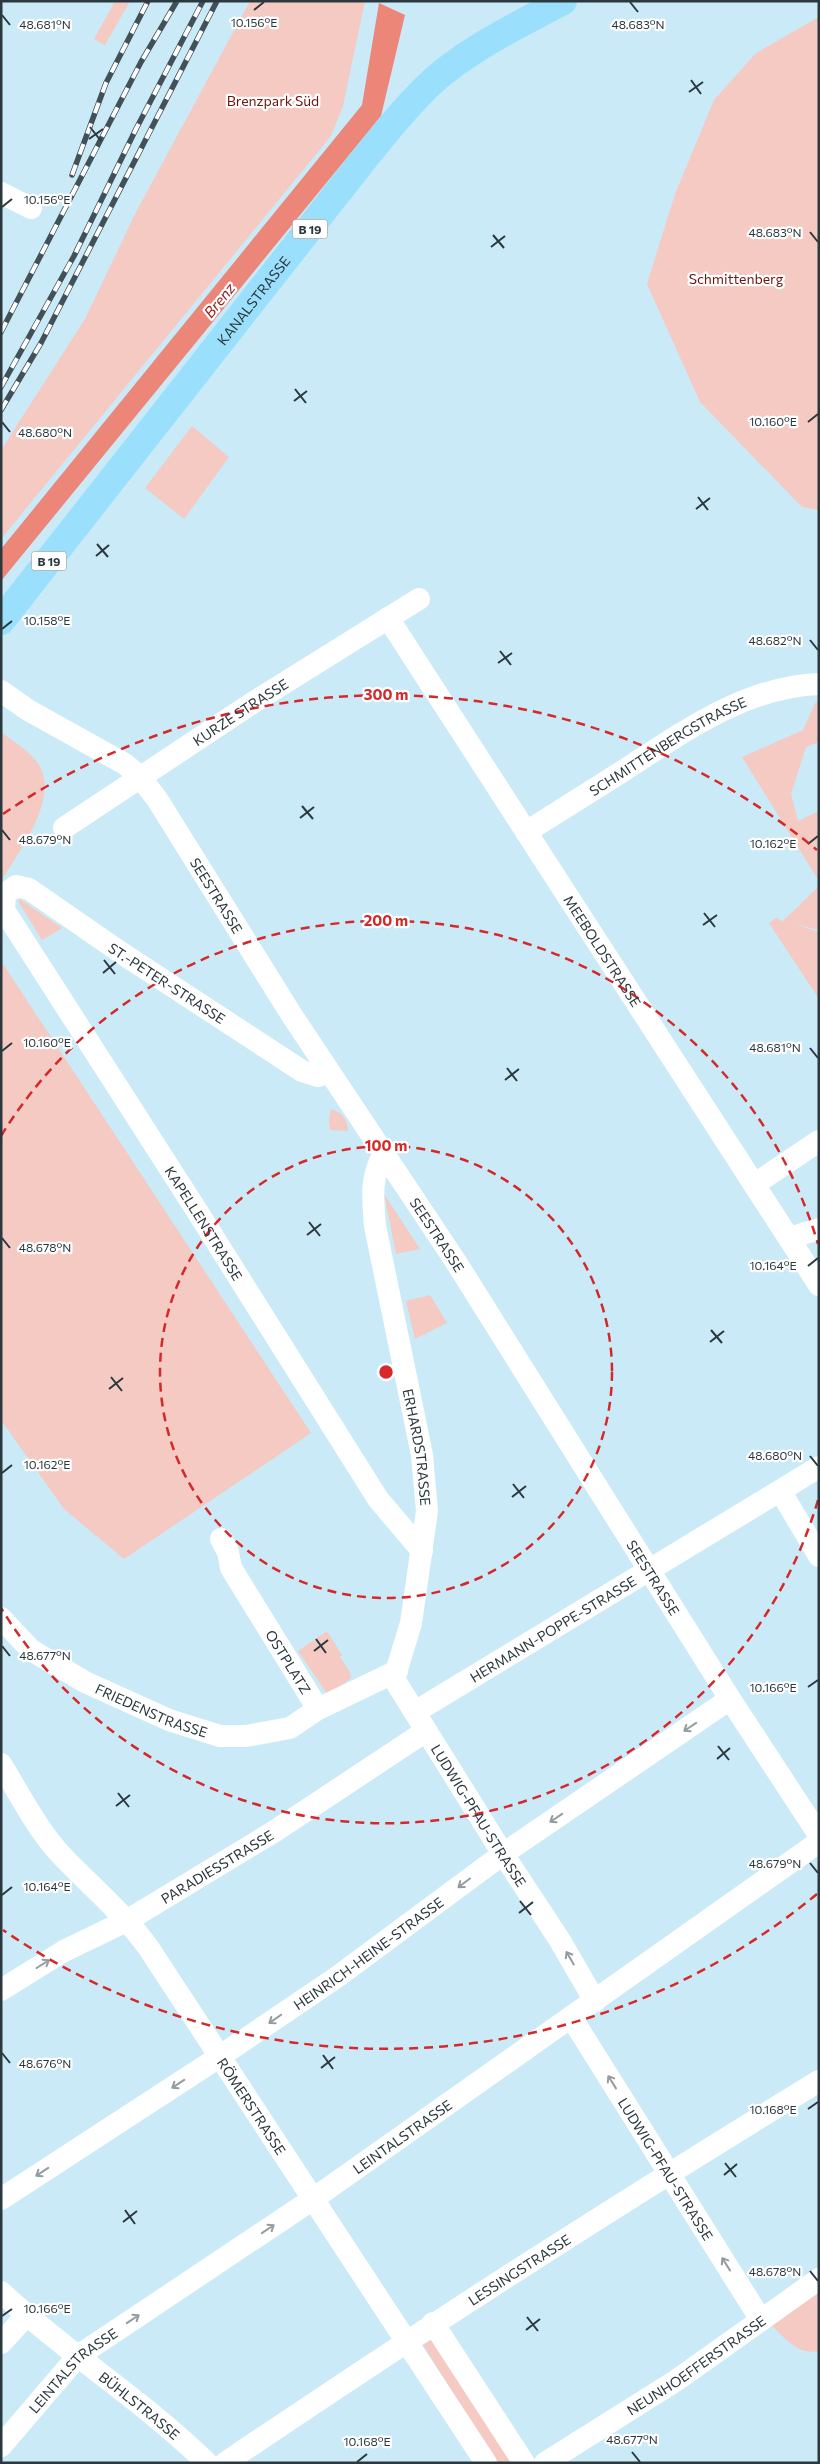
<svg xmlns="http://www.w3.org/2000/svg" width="820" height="2464" font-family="Commissioner,sans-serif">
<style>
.green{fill:#f4cac3}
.water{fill:#eb8678}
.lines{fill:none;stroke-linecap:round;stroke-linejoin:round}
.minor{stroke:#fff;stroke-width:22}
.major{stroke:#9adffb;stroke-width:28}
.rail-casing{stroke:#415157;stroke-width:5.5}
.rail{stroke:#fff;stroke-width:4;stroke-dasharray:11;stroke-linecap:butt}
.oneway{stroke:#959c9e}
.ticks{fill:none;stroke:#2b383d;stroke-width:2}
.ring{fill:none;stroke:#d62828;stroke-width:2.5;stroke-dasharray:9 6}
.labels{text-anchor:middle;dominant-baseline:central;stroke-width:4.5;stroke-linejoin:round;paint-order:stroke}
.shield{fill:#fff;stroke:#6b7477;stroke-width:1}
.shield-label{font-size:12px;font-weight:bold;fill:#2b383d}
.park-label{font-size:14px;fill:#6f150f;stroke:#fff}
.street-label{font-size:14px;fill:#2b383d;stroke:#fff}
.water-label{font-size:15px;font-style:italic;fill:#951d16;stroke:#fff}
.ticks-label{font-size:12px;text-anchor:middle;fill:#2b383d;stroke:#fff;stroke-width:4.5;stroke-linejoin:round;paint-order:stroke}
.centre{fill:#d62828;stroke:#fff;stroke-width:2.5}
.ring-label{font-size:15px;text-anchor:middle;font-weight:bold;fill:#d62828;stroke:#fff;stroke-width:4.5;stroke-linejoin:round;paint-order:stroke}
</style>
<rect width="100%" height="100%" fill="#caeaf8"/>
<path class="green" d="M115,1h15l-25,44 -11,-6z
M250,1h115l-22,105 -12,30 -330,403v-89l84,-131 51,-107z
M819,17v493l-17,-3 -102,-105 -53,-118 28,-90 39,-94 42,-47z
M192,426l37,31 -45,62 -39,-31z
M815,703h4v39l-13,5 -15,47 7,27 21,-10v70l-77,-124 61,-27z
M1,732c12,9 30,20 38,33 21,33 -21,88 -38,116z
M819,886v44l-25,-6 25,8v67l-50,-76 7,-5 7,3z
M20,899l42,29 -20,12 -24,-39z
M1,961l310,472 -187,126 -60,-50 -63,-89z
M331,1109c12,4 16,10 17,22l-18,-1 -1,-10z
M384,1194l36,55 -24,5z
M430,1295l17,28 -32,16 -9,-38z
M327,1631l15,24 -2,2 10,15 1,6 -23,17 -30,-44z
M819,2289v62c-21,5 -35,-14 -49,-27z
M439,2335l80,128h-22l-74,-118z"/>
<path class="water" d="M379,3l26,12 -24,101 -380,465v-32l361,-444z"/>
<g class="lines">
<g class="minor">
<path d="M1,193l30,15"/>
<path id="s1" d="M388,618l431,667"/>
<path id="s2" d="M1,691l27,19 97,54 15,13 17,22 134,215 165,248 274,437 89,136"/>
<path id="s3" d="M64,828l190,-126 165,-103"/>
<path id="s4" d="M526,832c35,-22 69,-43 103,-65 59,-38 117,-80 190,-83"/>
<path id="s5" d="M328,1073l-10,3 -16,-5 -182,-119 -91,-63 -13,-3 -11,8 -1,16 193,301 181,288 44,52"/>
<path id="s6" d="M383,1155c-13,24 -10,44 -8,71l47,229 5,56 -16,112 -17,56 109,175 56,85 36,62"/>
<path d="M755,1184l64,-43"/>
<path d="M789,1238l30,-9"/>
<path d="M781,1492l38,64"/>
<path id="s7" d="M221,1539l7,13 3,16 87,141"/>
<path id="s8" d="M1,1618l30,32 54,32 84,38 51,16h26l44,-8 28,-19 79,-38"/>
<path id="s9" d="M415,1712l404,-245"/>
<path id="s10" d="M1,1764c19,31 37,67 62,93 30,31 60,56 85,90l338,516"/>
<path id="s11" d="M1,1990l63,-39 64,-31 147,-89 151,-100"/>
<path id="s12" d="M571,2017l190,303"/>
<path id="s13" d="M1,2199l218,-142 118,-80 166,-123 227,-155"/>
<path id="s14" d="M1,2292c65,61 142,108 206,171"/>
<path d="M433,2323l91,140"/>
<path d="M1,2343l26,-28"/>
<path id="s15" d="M1,2446l77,-90 235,-157 506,-357"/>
<path id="s16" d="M225,2463c195,-132 393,-259 594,-382"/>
<path id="s17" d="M545,2463l132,-83 142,-101"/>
</g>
<path class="major" id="s18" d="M1,621l359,-457c23,-28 46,-58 73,-83 38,-34 86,-56 130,-80"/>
<g class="rail-casing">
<path id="rail" d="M72,175l34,-92 42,-82
M1,332l140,-270 36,-61
M1,387l73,-131 62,-127 67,-128
M1,410l40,-67 176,-342"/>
</g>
<use href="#rail" class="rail"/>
</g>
<defs><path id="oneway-shaft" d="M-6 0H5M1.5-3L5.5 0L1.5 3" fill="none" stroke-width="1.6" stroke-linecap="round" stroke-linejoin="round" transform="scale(1.25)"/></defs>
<g class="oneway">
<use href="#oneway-shaft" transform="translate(690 1727) rotate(146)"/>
<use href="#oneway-shaft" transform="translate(556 1818) rotate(146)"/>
<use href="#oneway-shaft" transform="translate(464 1883) rotate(143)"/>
<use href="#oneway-shaft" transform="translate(570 1958) rotate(-120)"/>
<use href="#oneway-shaft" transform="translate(43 1964) rotate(-32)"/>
<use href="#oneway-shaft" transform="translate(275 2019) rotate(145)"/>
<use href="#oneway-shaft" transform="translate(612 2082) rotate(-122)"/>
<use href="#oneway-shaft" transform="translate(178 2084) rotate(147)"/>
<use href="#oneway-shaft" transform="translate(42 2172) rotate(147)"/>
<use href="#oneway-shaft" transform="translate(268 2229) rotate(-34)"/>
<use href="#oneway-shaft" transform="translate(726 2264) rotate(-122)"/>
<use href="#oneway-shaft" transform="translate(133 2319) rotate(-34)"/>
</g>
<path class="ticks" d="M630,2l8,10M254,10l10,-8M2,15l8,10M691,80l10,14M689,92l14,-10M90,127l11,14M89,139l14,-10M2,207l10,-8M810,232l8,10M493,235l11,13M491,247l14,-11M295,389l11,14M294,401l13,-10M2,422l8,10M808,422l10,-8M698,497l10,13M696,509l14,-11M97,544l11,13M96,556l13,-11M2,629l10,-8M810,640l8,10M500,651l11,14M498,663l14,-10M302,806l11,13M300,818l14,-11M2,830l8,10M808,844l10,-8M704,913l11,14M703,925l14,-10M104,960l11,14M103,973l13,-11M810,1048l8,10M2,1051l10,-8M507,1068l10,13M505,1080l14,-11M309,1222l11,14M307,1235l14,-11M2,1238l8,10M808,1266l10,-8M711,1330l11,13M710,1342l14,-11M111,1377l11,14M109,1389l14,-11M810,1456l8,10M2,1473l10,-8M513,1484l11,14M512,1497l14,-11M316,1639l10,14M2,1646l8,10M314,1651l14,-11M808,1687l10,-7M718,1746l11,14M717,1759l13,-11M118,1793l11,14M116,1806l14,-11M810,1863l8,10M2,1895l10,-8M520,1901l11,14M519,1913l14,-11M2,2053l8,10M323,2055l10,14M321,2068l14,-11M808,2109l10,-7M725,2163l11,14M724,2175l13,-11M125,2210l10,14M123,2222l14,-11M810,2271l8,10M2,2316l10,-7M527,2317l11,14M526,2330l14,-11M632,2452l8,10M357,2462l10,-8"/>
<g class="ring">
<circle cx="386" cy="1372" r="226"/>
<path d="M818 1500A451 451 0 0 1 1 1608M1 1136A451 451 0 0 1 818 1244"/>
<path d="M817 1894A677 677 0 0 1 3 1930M3 814A677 677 0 0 1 817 850"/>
</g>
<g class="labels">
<g class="shield">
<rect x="292.5" y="219.5" width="35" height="19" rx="4"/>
<rect x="31.5" y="551.5" width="35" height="19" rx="4"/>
</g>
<g class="shield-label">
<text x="310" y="229">B 19</text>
<text x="49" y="561">B 19</text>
</g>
<g class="park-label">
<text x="273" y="100">Brenzpark Süd</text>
<text x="736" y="278">Schmittenberg</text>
</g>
<g class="street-label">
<text stroke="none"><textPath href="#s18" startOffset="408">KANALSTRASSE</textPath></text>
<text stroke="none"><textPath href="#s3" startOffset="211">KURZE STRASSE</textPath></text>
<text stroke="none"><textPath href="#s4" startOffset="166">SCHMITTENBERGSTRASSE</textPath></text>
<text stroke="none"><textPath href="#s2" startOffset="305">SEESTRASSE</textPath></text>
<text stroke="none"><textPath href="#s1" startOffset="396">MEEBOLDSTRASSE</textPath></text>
<text transform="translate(167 983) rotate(33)">ST.-PETER-STRASSE</text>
<text stroke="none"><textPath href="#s5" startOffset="770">KAPELLENSTRASSE</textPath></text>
<text stroke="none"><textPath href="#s2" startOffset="710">SEESTRASSE</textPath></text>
<text stroke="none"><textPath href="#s6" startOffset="298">ERHARDSTRASSE</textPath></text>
<text stroke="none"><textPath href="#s2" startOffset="1115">SEESTRASSE</textPath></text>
<text stroke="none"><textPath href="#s9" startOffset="161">HERMANN-POPPE-STRASSE</textPath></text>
<text stroke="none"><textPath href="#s7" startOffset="141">OSTPLATZ</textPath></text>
<text stroke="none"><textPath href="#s8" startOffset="179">FRIEDENSTRASSE</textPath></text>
<text stroke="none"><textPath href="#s6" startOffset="695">LUDWIG-PFAU-STRASSE</textPath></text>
<text stroke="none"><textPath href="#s11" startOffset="249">PARADIESSTRASSE</textPath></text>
<text stroke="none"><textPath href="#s13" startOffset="442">HEINRICH-HEINE-STRASSE</textPath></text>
<text stroke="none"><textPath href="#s10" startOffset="426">RÖMERSTRASSE</textPath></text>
<text stroke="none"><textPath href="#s15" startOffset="510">LEINTALSTRASSE</textPath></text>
<text stroke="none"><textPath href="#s12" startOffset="179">LUDWIG-PFAU-STRASSE</textPath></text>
<text stroke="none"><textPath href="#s16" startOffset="352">LESSINGSTRASSE</textPath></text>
<text stroke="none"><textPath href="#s17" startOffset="180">NEUNHOEFFERSTRASSE</textPath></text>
<text stroke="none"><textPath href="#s15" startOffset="105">LEINTALSTRASSE</textPath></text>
<text stroke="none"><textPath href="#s14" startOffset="179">BÜHLSTRASSE</textPath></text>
</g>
<g class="water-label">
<text transform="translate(219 300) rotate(-51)">Brenz</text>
</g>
</g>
<g class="ticks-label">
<text x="254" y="27">10.156°E</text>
<text x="45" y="29">48.681°N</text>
<text x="638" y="29">48.683°N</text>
<text x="47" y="204">10.156°E</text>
<text x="775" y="237">48.683°N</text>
<text x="773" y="426">10.160°E</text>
<text x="45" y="437">48.680°N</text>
<text x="47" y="625">10.158°E</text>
<text x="775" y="645">48.682°N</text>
<text x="45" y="844">48.679°N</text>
<text x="773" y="848">10.162°E</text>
<text x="47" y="1047">10.160°E</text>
<text x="775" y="1052">48.681°N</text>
<text x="45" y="1252">48.678°N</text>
<text x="773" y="1270">10.164°E</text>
<text x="775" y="1460">48.680°N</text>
<text x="47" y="1469">10.162°E</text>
<text x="45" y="1660">48.677°N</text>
<text x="773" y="1692">10.166°E</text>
<text x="775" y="1868">48.679°N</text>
<text x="47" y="1891">10.164°E</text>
<text x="45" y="2068">48.676°N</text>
<text x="773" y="2114">10.168°E</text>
<text x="775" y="2276">48.678°N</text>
<text x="47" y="2313">10.166°E</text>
<text x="632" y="2444">48.677°N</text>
<text x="367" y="2446">10.168°E</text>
</g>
<circle cx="386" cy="1372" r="8" class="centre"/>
<g class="ring-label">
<text x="386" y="700">300 m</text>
<text x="386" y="926">200 m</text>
<text x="386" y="1151">100 m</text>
</g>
<rect width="820" height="2464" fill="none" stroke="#2b383d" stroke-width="5"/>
</svg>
